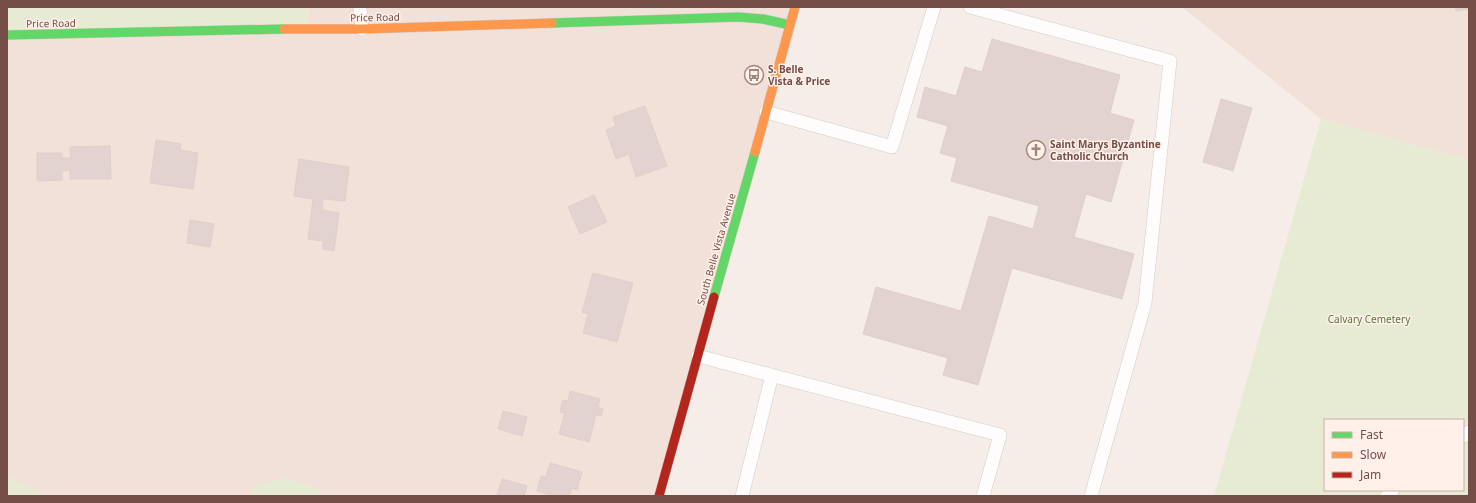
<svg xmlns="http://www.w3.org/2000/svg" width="1476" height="503" font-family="'Noto Sans',sans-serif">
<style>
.residential{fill:#f2e1d9}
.green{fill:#e7ebd3;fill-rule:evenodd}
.building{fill:#e3d3d0;stroke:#dfcfcb}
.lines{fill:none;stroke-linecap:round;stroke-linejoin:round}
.lane-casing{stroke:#d4cac6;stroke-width:14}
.fast-casing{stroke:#d5c9c6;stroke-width:10}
.slow-casing{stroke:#d5c9c6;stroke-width:10}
.jam-casing{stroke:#d5c9c6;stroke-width:10}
.lane{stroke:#fefcfc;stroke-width:13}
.fast{stroke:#63d668;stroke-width:9}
.slow{stroke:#ff974d;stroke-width:9}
.jam{stroke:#b3261e;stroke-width:9}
.labels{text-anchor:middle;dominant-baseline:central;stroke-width:3;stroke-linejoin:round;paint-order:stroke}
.street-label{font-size:10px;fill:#754e48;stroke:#fff1e9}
.poi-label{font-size:10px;font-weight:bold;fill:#754e48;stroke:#fff1e9;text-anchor:start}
.park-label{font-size:10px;fill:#5b743e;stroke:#fff1e9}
</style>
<rect width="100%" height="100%" fill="#f6ede9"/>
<path class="residential" d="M310,7h485l-136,489h-614l-38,-20v-441l297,-6z
M1182,7h287v153l-148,-41z"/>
<path class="green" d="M7,7h303l-6,22 -297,6z
M1321,119l148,41v336h-255zM1325,420h138v70h-138z
M7,476l38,20h-38z
M284,478l31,9 9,9h-76l8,-10z"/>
<path class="building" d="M1455,7h14v2l-13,2z
M992,39l128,36 -10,38 24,7 -23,82 -25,-8 -12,43 60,17 -12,45 -110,-31 -34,117 -35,-10 5,-17 -85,-24 13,-47 85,24 28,-95 44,13 6,-23 -88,-25 6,-23 -17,-5 8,-27 -31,-9 8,-30 31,9 9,-29 17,5z
M1221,99l31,9 -19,63 -30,-9z
M645,106l22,60 -31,11 -7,-23 -13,5 -10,-29 10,-4 -3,-9z
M156,140l25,4 -1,6 18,3 -5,36 -43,-6z
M110,146l1,33h-41v-9l-8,1v9l-25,1v-28h25v5h9l-1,-11z
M299,159l50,8 -4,34 -22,-2 -1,11 17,3 -5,38 -11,-2v-8l-15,-2 5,-40 -19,-3z
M594,195l13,27 -27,12 -12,-27z
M190,220l24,4 -4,23 -23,-4z
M593,273l40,10 -16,59 -34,-9 5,-19 -6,-2z
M570,391l30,8 -2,8 5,2 -2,7 -5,-1 -7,27 -30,-8 6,-21 -5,-1 3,-12 5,1z
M503,411l24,6 -5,19 -24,-7z
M550,463l32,9 -5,18 -5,-2 -3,8h-16l-16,-5 4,-15 5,1z
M502,479l25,7 -3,10h-27z"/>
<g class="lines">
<g class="lane-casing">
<path id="lane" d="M360,7l2,22
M970,7l200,54 -25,242 -54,193
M766,112l126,35 42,-140
M698,356l302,79 -17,61
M1463,436l6,-4
M742,496l30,-121
M1387,496l6,-6"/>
</g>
<g class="fast-casing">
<path id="fast" d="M552,23l186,-6 25,2 27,6
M7,35l277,-6
M714,297l41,-145"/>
</g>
<g class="slow-casing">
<path id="slow" d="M284,29h78l190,-6
M755,152l40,-145"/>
</g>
<g class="jam-casing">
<path id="jam" d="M659,496l55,-199"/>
</g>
<use href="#lane" class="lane"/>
<use href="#fast" class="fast"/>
<use href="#slow" class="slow"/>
<use href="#jam" class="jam"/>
</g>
<defs>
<g id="bus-ring" transform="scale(1)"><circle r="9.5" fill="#fff1e9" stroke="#a28680" stroke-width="1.5"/><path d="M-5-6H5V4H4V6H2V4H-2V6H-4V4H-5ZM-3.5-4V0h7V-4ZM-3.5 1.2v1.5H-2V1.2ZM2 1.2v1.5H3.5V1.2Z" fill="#a28680"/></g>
<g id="church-ring" transform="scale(1)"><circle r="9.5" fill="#fff1e9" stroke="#a28680" stroke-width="1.5"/><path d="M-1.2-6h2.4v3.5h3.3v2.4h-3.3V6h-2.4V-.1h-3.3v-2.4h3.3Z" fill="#a28680"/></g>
</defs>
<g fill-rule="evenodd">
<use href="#bus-ring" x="754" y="75"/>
<use href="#church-ring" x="1036" y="150"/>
</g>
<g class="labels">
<g class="street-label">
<text transform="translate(375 17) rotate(-1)">Price Road</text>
<text transform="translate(51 23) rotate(-1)">Price Road</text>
<text transform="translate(716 249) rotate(-74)">South Belle Vista Avenue</text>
</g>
<g class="poi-label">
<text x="768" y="69">S. Belle<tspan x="768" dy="12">Vista &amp; Price</tspan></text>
<text x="1050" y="144">Saint Marys Byzantine<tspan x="1050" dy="12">Catholic Church</tspan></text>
</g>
<g class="park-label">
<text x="1369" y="319">Calvary Cemetery</text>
</g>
</g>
<rect width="1476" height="503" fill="none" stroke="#754e48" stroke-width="16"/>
<rect x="1324" y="419" width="140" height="72" fill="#fff1e9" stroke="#c8b0a9"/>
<rect x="1332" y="432" width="20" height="6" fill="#63d668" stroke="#c8b0a9"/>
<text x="1360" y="439" font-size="12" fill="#754e48">Fast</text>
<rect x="1332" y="452" width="20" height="6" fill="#ff974d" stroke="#c8b0a9"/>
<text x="1360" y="459" font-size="12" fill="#754e48">Slow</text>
<rect x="1332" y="472" width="20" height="6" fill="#b3261e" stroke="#c8b0a9"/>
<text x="1360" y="479" font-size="12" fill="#754e48">Jam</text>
</svg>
